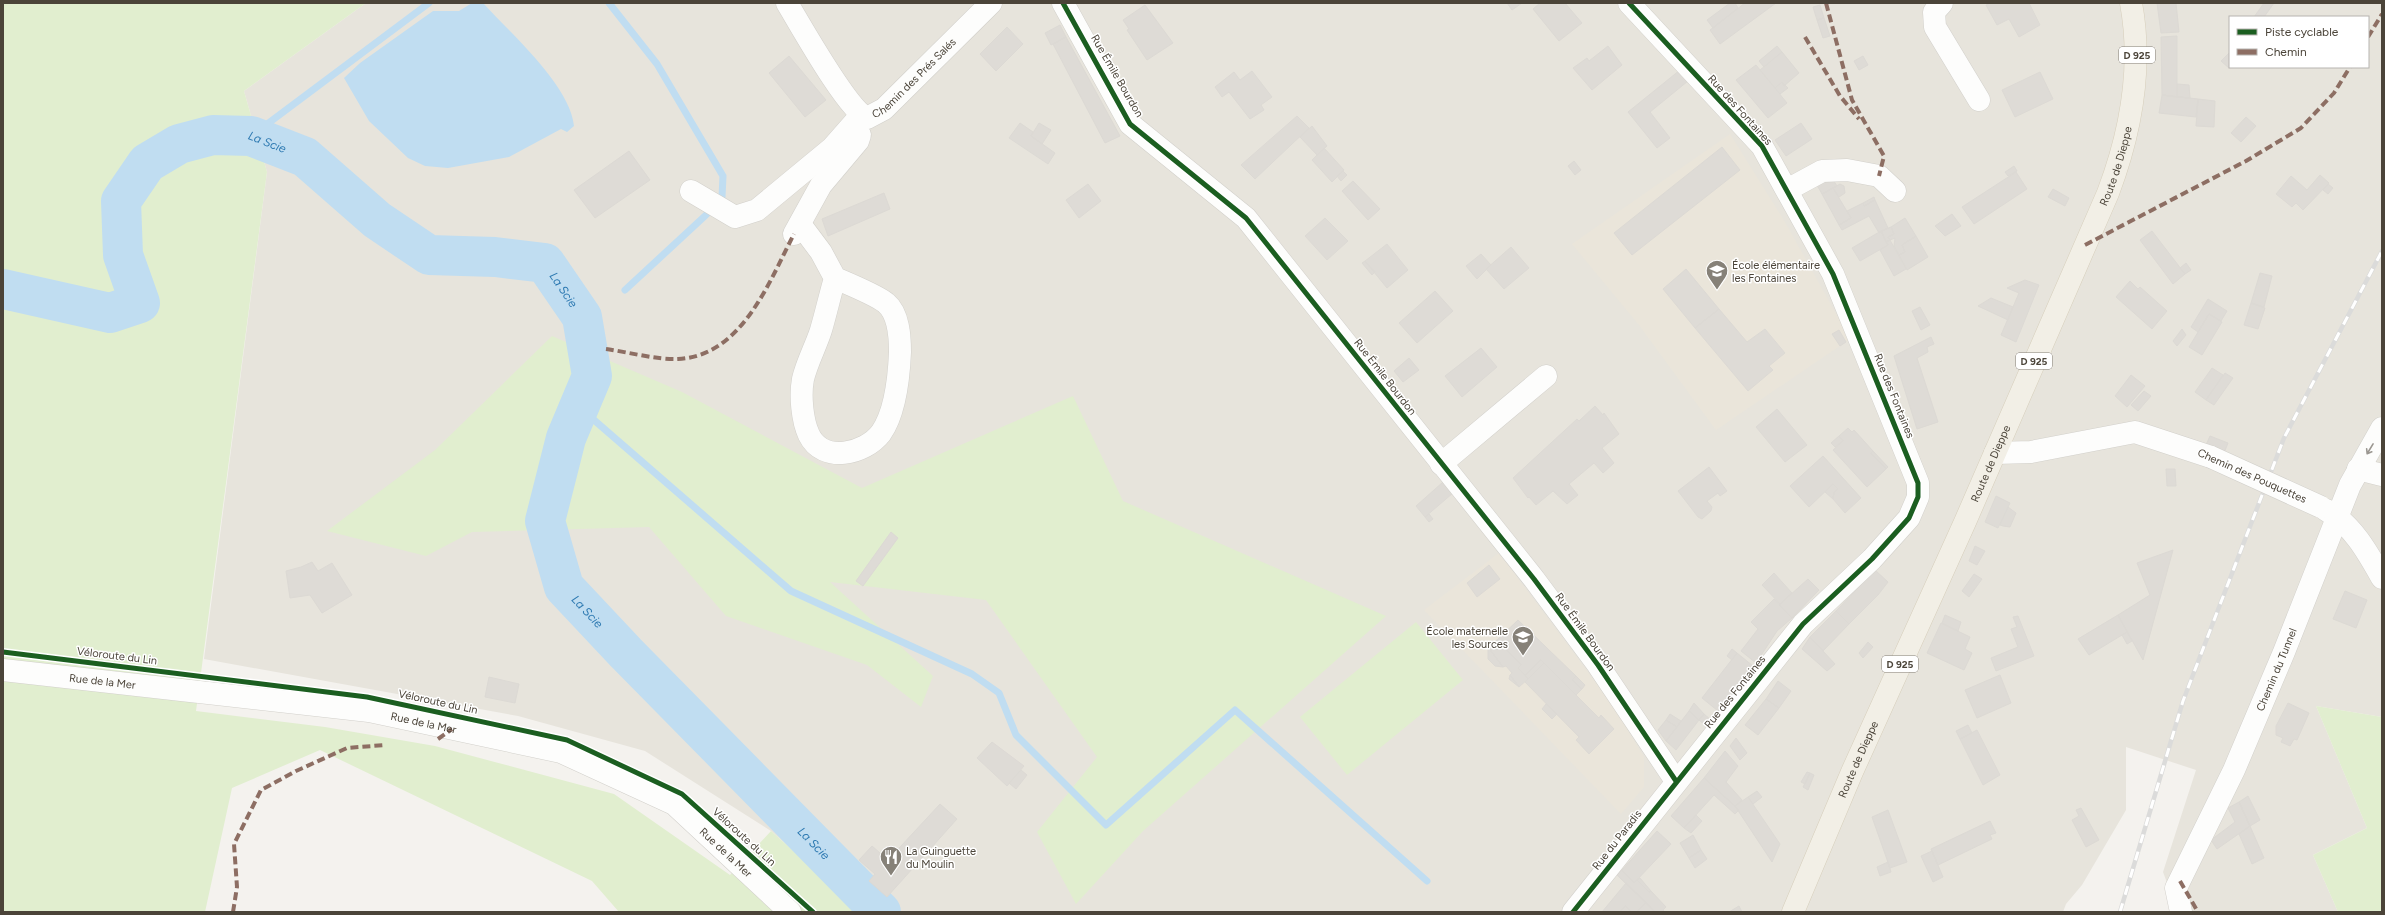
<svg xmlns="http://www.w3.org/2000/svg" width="2385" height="915" font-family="Figtree,sans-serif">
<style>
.residential{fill:#e7e4dc;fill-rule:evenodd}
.education{fill:#eae5da}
.green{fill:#e1eecf}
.water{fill:#c0ddf1}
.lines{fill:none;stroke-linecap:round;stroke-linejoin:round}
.stream{stroke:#c0ddf1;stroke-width:7}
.river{stroke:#c0ddf1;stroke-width:40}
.building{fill:#dedbd6;stroke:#dcd9d4}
.minor-casing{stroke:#d2d0cb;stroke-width:23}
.major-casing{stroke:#d6cebb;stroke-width:23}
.minor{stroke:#fdfdfc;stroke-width:22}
.major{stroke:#f2efe6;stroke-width:22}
.rail-casing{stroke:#dbdbda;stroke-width:4.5}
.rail{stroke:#fff;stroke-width:3;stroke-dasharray:9;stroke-linecap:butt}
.minor-bridge-casing{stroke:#d2d0cb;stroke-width:23;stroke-linecap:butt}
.minor-bridge{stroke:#fdfdfc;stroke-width:22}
.quiet{stroke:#8d6e63;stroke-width:4;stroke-dasharray:8 4;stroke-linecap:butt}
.cycleway-casing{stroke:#fff;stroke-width:8}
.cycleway{stroke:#1b5e20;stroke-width:5}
.oneway{stroke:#9b9791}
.labels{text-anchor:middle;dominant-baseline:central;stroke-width:3;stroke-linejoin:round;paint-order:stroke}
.shield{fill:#fff;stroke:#817c74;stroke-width:1}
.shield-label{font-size:10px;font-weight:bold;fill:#4b4439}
.street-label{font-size:11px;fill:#4b4439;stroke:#fff}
.poi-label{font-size:11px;fill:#4b4439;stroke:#fff;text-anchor:start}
.water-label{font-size:12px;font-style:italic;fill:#2e7ab2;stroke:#fff}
</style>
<rect width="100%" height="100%" fill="#f4f2ee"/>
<path class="residential" d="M366,3h2016v714l-66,-11 51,122 -54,27 25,57h-160l-15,-40 33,-102 -70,-23v63l-44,75 -16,19 -3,8h-1201l-91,-81 -126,-80 -127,-35 -314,-57 63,-487 -23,-81zM2230,17h138v50h-138z"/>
<path class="education" d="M1730,134l55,88 65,117 -134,91 -77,-105 -67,-81z
M1499,553l112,150 33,54v30l-23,27 -197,-204z"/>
<path class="green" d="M3,3h363l-122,88 23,81 -71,539 129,16 110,19 179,48 116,81 41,-44 91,81h-243l-27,-31 -272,-131 -88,38 -27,124h-202z
M552,336l130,56 180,96 211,-92 50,105 263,115 -243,215 -67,73 -39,-72 60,-75 -111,-157 -156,-18 103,94 -12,31 -54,-42 -141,-49 -77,-89 -177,5 -46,24 -99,-25 108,-81z
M1416,622l47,58 -116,95 -47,-58z
M2316,706l66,11v195h-44l-25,-57 54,-27z"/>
<path class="water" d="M472,3h11c28,31 87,82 91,123l-7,6 -6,-3 -52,28 -61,11 -23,-2 -17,-8 -39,-37 -25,-43 16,-15 73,-52h26z"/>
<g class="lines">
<path class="stream" d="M609,3l48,61 66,112 -1,21 -16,18 -81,75
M251,136l178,-133
M579,407l212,184 181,83 27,19 17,42 90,90 129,-115 192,171"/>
<path class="river" id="s1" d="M3,289l107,24 30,-10 -17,-48 -2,-54 26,-38 32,-19 34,-9 38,1 54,21 72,63 52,35 66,2 50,6 37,54 10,59 -26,62 -21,83 19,66 62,66 255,259"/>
</g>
<path class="building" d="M1507,3h15l-10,7z
M1540,3h25l17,20 -23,18 -26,-32z
M1730,3h5l3,5 -25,20 -6,-8z
M1745,3h31l-56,41 -10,-14z
M1990,3h39l11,22 -21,12 -10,-18 -12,6 -11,-20z
M2157,3h19l3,29 -18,1z
M2264,3h10l-10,14h-10z
M1145,5l28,38 -26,17 -20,-30 2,-1 -6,-9z
M1820,5l4,13 -7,2 -4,-13z
M1824,18l6,18 -7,2 -6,-18z
M1060,25l6,12 -15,8 -6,-12z
M1007,27l16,17 -27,27 -16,-17z
M2177,36v61l-15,-2 -1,-58z
M1066,37l54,99 -15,7 -52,-99z
M1608,46l14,19 -30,25 -19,-22 14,-10 2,3z
M1777,46l5,6 -18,15 -5,-6z
M1782,52l17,21 -15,13 -2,-4 -7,6 -15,-18z
M2230,52v15l-1,1 -8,-7z
M789,56l37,44 -21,17 -36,-44z
M1863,56l5,9 -9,5 -5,-9z
M1756,65l31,38 -19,15 -32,-38z
M1680,70l8,11 -38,31 20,26 -13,10 -29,-36z
M1252,71l20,26 -11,8 3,5 -14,9 -21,-27 -7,5 -7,-10 19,-15 6,8z
M2040,72l13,27 -38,18 -13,-27z
M1782,82l6,6 -8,6 -5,-6z
M2177,84l12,1 1,13 -13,-1z
M2162,95l36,4 -2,18 -37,-4z
M2198,99l17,2 -1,26 -18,-1z
M1297,116l12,12 -54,51 -14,-14z
M2246,117l10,9 -15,16 -10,-9z
M1020,123l13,9 -2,4 24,17 -7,11 -39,-26z
M1039,123l12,7 -9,14 -11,-8z
M1801,123l11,16 -26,17 -11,-16z
M1312,126l15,20 -10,9 -17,-18z
M1722,147l18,23 -108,85 -18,-22z
M1324,148l20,22 -12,12 -20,-22z
M629,151l21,29 -55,38 -21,-28z
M1574,161l7,9 -6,5 -7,-9z
M2014,166l3,5 -9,5 -3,-4z
M1343,171l4,4 -6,6 -4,-5z
M2016,172l11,17 -53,35 -12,-17z
M2320,175l9,8 -26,27 -7,-7 -4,4 -16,-13 15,-18 16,14z
M1832,178l5,8 -15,8 -5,-9z
M1353,181l27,28 -12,11 -26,-29z
M1088,184l13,17 -22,17 -13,-18z
M1840,184l4,2 1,7 -6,4 -6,-9z
M2328,184l5,4 -5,6 -5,-4z
M1833,188l18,30 -12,7 -17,-31z
M2053,189l16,9 -4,8 -17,-9z
M884,193l6,16 -62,27 -6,-17z
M1874,197l1,3 -11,6 -1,-3z
M1875,200l13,28 -9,5 -10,-17 -27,14 -3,-5 12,-7 -4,-7 16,-8 1,3z
M1952,214l9,12 -16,10 -10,-10z
M1325,218l23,23 -21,19 -22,-24z
M1905,218l11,18 -14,9 3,7 -6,3 -5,-9 1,-8 -5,2 -2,-3 6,-3 -3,-7z
M1891,227l3,7 -6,3 2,3 -4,2 -5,-11z
M1881,231l7,14 -28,16 -8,-13z
M2152,231l33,43 -12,10 -33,-44z
M1916,236l12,21 -21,13 -8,-15 6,-3 -3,-7z
M1890,240l16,29 -12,7 -14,-26 8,-5 -2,-3z
M1387,244l21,26 -21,18 -22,-27z
M1511,247l18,21 -25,21 -18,-20z
M1481,254l10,11 -14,14 -11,-13z
M1365,261l10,11 -3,3 -10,-12z
M2186,263l5,7 -6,4 -5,-6z
M1686,269l33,40 -24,19 -32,-39z
M2260,273l12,3 -8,31 -13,-4z
M2025,280l14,5 -23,57 -15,-7 18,-42 -12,-5z
M2130,281l8,8 2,-2 27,24 -15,18 -36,-32z
M1435,291l18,20 -36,32 -18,-20z
M1991,298l22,9 -5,13 -30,-14z
M2208,299l19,12 -6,10 -12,-7 -11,18 -7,-5z
M2251,303l14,5 -7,21 -14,-4z
M1920,307l10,18 -9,5 -9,-19z
M1719,309l28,33 18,-13 20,24 -16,13 4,4 -25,21 -53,-63z
M2209,314l13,8 -20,33 -13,-8z
M2182,329l4,6 -9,11 -4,-5z
M1839,330l7,12 -6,4 -8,-12z
M1931,337l3,7 -7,3 1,5 -11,6 21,64 -21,7 -23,-73z
M1481,348l16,19 -35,30 -17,-21z
M1409,358l10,12 -16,12 -9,-11z
M2212,368l11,7 -17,25 -11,-8z
M2225,373l8,5 -19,27 -8,-5z
M2131,375l14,11 -18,21 -12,-11z
M2144,391l7,5 -13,15 -7,-6z
M1595,406l8,9 1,-2 15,21 -17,14 12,15 -11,10 -9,-10 -25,21 9,11 -11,9 -14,-13 -17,14 -7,-8 -1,1 -15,-20 64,-59 2,2z
M1777,409l30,36 -22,17 -29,-35z
M1848,428l4,4 2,-2 19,21 -2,2 15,16 -19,18 -34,-37 10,-9 -4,-5z
M1839,436l4,5 -8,6 -4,-4z
M2210,436l18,7 -4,10 -18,-8z
M1873,451l15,16 -2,2 -15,-16z
M1823,456l38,42 -16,15 -12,-14 1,-7 4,-3 -5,-5 -24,23 -19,-21z
M1709,467l18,24 -7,5 -2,-3 -11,8 5,6 -1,4 -9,8 -4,-2 -20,-26z
M2166,469h9l1,17h-9z
M1443,482l10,11 -28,24 -9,-11z
M1833,484l5,5 -4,3 -1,7 -8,-7z
M1996,496l14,7 -12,25 -13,-6z
M2008,507l8,6 -6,14 -7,-1 -3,-1z
M1429,514l4,5 -4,3 -4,-5z
M891,532l7,6 -35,48 -7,-5z
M1975,546l10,5 -8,14 -8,-4z
M2173,550l-30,110 -25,-45 32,-20 -13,-32z
M312,562l6,9 14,-8 20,32 -30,18 -12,-18 -20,3 -4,-27 15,-4z
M1489,565l11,14 -23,18 -10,-14z
M1875,570l13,12 -10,13 -29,29 -13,-13z
M1774,573l18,20 -12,11 -18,-19z
M1974,574l8,5 -13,18 -7,-6z
M1808,579l11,11 -27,28 -13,-13z
M2345,591l22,9 -11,28 -23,-9z
M1774,599l18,19 -15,13 -21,32 -15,-12 17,-22 -7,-7z
M1836,611l13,13 -26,27 -13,-14z
M1945,615l16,7 -3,9 -16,-8z
M2118,615l9,17 -38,23 -11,-16z
M2018,616l16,40 -38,15 -5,-13 27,-11 -7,-18 6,-2 -4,-10z
M1518,620l58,56 -4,4 10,9 -6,6 -35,-35 -16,15 -7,-7 3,-3 -24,-25z
M1941,623l29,14 -5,12 7,4 -8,17 -37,-17z
M2127,632l5,9 -5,3 -5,-9z
M1810,637l25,27 -8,7 -25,-22z
M1497,640l24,25 -3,3 10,11 -9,8 -9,-12 2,-2 -6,-7 -3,1 -15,-20z
M1868,642l5,5 -10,11 -4,-5z
M1488,647l15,20 -8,-1 -7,-7z
M1732,649l5,4 -5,7 -5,-4z
M1737,653l16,13 -35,45 -16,-13z
M1541,660l3,3 -16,16 -3,-4z
M1544,663l55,55 2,-3 13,14 -25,25 -13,-14 3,-3 -54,-55z
M1510,675l9,12 -10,-8z
M2000,675l11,28 -34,15 -12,-28z
M1576,676l9,9 -3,4 -10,-9z
M489,677l30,7 -4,19 -30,-6z
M1778,681l13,10 -12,17 -13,-9z
M1766,699l13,9 -21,27 -13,-10z
M1694,703l10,11 -5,6 -10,-9z
M2288,703l21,10 -12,27 -3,-1 -4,7 -9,-4 2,-4 -7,-3v-9z
M1546,704l11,10 -5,5 -10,-10z
M1689,711l10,9 -23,30 -10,-9z
M1670,714l11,7 -4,6 -11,-7z
M1704,714l7,6 -5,6 -7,-6z
M1666,720l11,7 -11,14 -8,-11z
M1968,725l4,8 -12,6 -4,-8z
M1977,730l23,45 -17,10 -23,-46z
M1736,738l11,15 -7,7 -10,-14z
M992,742l32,24 -17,20 -30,-28z
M1725,751l13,15 -12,16 16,18 -7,6 -31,-28z
M1021,770l6,5 -11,14 -7,-6z
M1807,772l3,1 -5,11 -4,-2z
M1810,773l4,2 -6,15 -5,-3z
M1704,778l35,32 -4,4 -21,-19 -30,33 -13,-12z
M1757,791l5,6 -9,7 -5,-7z
M2248,796l12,24 -10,6 -11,-24z
M1748,797l32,47 -8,18 -37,-56z
M2239,802l11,24 -33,23 -6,-9 24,-18 -7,-14z
M940,804l17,15 -70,78 -18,-16 6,-7 -16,-14 13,-14 16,14z
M2081,808l18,32 -13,7 -14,-27 7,-4 -3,-6z
M1888,810l19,52 -17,6 -18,-51z
M1696,815l6,6 -11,12 -7,-5z
M1990,821l6,12 -6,2 2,4 -54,26 -7,-16z
M2250,826l14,32 -12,6 -13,-30z
M1657,831l14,13 -37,39 -12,-13z
M1693,835l8,15 -12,8 -9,-15z
M1701,850l6,9 -12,9 -6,-10z
M1932,851l11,26 -10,5 -12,-26z
M1888,862l3,10 -11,4 -3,-9z
M1622,870l12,13 3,-3 12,12 2,-1 15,16 -3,3 2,2h-10l-38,-37z
M1640,878l11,13 -2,1 -12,-12z
M1626,883l20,19 -9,10h-5l-7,-6 -5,6h-18z
M1646,902l9,10h-18z
M1625,906l7,6h-12z
M1739,906l3,6h-13z"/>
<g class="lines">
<g class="minor-casing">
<g id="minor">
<path id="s2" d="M787,3c14,23 60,106 80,115l17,-9 107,-106"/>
<path d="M1063,3l67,121 116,94 288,361 64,86 78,116"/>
<path d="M1942,3l-8,9 1,15 44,73"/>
<path d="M1787,190l35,-19 25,-1 32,6 16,15"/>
<path d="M691,191l44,26 22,-7 75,-62 29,-33"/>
<path d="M800,224l21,28 14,26c-5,17 -9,35 -14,52 -5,16 -14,32 -18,49 -3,16 -1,41 6,56 14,29 56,19 72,-2 14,-20 18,-57 19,-81 0,-15 -1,-38 -14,-49 -10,-8 -37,-19 -51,-25"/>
<path d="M794,234l27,-49 37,-44 2,-6"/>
<path d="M1995,453l36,-1 104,-20 76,25"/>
<path d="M1441,464l105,-88"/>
<path d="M2358,469l24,6"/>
<path d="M2326,510c26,14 42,43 56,68"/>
<path id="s3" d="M3,670l366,41 192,41 113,52 116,108"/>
<path d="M1573,912l230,-288 69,-65 37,-41 9,-21v-14l-85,-209 -71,-128 -133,-143"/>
<path id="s4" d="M2181,912l-5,-24 58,-118 50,-118 66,-167 32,-57"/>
</g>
</g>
<g class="major-casing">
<g id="major">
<path id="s5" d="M1793,912l59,-140 113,-250 143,-329c23,-61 35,-125 23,-190"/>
</g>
</g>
<use href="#minor" class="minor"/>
<use href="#major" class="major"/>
<g class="rail-casing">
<path id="rail" d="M2120,912l63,-211 101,-263 98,-187"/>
</g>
<use href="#rail" class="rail"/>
<g class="minor-bridge-casing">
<path id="minor-bridge" d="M2211,457l110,50"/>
</g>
<use href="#minor-bridge" class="minor-bridge"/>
<path class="quiet" d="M1826,3l26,97 32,56 -5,20
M1805,37l35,59 19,23
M2368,37l14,-23
M2085,245l161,-84 55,-33 33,-35 16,-26
M606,349c22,3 51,11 72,10 64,-3 91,-77 116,-125
M438,739l14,-10
M2180,881l18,31
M233,912l4,-25 -3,-43 27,-54 35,-19 51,-23 38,-3"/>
<g class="cycleway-casing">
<path id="cycleway" d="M1063,3l67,121 116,94 288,361 64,86 78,116
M3,652l364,45 200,43 115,54 131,118
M1573,912l230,-288 69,-65 37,-41 9,-21v-14l-85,-209 -71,-128 -133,-143"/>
</g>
<use href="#cycleway" class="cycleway"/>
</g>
<defs><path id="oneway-shaft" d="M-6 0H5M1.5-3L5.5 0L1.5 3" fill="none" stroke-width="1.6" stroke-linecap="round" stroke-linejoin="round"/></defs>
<use class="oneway" href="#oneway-shaft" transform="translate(2370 449) rotate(121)"/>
<defs>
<g id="school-pin" transform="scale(1.15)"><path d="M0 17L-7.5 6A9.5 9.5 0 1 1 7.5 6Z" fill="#868178" stroke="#fff"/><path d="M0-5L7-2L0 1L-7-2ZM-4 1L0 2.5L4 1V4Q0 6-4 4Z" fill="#fff"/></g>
<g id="restaurant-pin" transform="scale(1.15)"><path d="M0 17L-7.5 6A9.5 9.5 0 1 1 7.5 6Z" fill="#868178" stroke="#fff"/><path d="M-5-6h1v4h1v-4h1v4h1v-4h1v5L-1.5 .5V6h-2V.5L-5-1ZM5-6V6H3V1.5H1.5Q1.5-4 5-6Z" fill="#fff"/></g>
</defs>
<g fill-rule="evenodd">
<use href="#school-pin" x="1717" y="271"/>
<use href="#school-pin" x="1523" y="637"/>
<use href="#restaurant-pin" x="891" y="857"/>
</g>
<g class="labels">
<g class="shield">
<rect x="2119" y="47" width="36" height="16" rx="3"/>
<rect x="2016" y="353" width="36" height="16" rx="3"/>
<rect x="1882" y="656" width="36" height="16" rx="3"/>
</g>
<g class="shield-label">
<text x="2137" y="55">D 925</text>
<text x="2034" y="361">D 925</text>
<text x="1900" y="664">D 925</text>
</g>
<g class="street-label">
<text stroke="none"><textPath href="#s2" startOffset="203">Chemin des Prés Salés</textPath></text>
<text transform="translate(1117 76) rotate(60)">Rue Émile Bourdon</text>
<text transform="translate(1740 110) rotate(48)">Rue des Fontaines</text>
<text stroke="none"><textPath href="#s5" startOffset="813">Route de Dieppe</textPath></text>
<text transform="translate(1385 377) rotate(52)">Rue Émile Bourdon</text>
<text transform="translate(1894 396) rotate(68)">Rue des Fontaines</text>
<text stroke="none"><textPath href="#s5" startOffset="490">Route de Dieppe</textPath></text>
<text transform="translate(2252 476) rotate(24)">Chemin des Pouquettes</text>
<text transform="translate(1585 632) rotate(54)">Rue Émile Bourdon</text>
<text transform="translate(117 656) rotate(7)">Véloroute du Lin</text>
<text stroke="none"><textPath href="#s4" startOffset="265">Chemin du Tunnel</textPath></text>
<text stroke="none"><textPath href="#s3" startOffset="100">Rue de la Mer</textPath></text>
<text transform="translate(1735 692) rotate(-51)">Rue des Fontaines</text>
<text transform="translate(438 702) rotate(12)">Véloroute du Lin</text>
<text stroke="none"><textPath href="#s3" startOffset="424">Rue de la Mer</textPath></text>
<text stroke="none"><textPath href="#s5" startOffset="166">Route de Dieppe</textPath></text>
<text transform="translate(744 837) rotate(42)">Véloroute du Lin</text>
<text transform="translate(1617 840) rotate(-52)">Rue du Paradis</text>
<text stroke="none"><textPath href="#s3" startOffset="760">Rue de la Mer</textPath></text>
</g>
<g class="poi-label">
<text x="1732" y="265">École élémentaire<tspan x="1732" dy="13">les Fontaines</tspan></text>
<text x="1508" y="631" text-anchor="end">École maternelle<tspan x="1508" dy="13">les Sources</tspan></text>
<text x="906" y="851">La Guinguette<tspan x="906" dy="13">du Moulin</tspan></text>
</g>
<g class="water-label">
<text stroke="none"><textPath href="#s1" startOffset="420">La Scie</textPath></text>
<text stroke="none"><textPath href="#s1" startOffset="768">La Scie</textPath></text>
<text stroke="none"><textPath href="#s1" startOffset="1116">La Scie</textPath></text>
<text stroke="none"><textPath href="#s1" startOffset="1440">La Scie</textPath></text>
</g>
</g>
<rect width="2385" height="915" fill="none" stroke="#4b4439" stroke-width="8"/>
<rect x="2229" y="16" width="140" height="52" fill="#ffffff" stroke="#b7b4b0"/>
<rect x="2237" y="29" width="20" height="6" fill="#1b5e20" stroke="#b7b4b0"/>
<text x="2265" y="36" font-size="12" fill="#4b4439">Piste cyclable</text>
<rect x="2237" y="49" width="20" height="6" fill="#8d6e63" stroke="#b7b4b0"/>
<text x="2265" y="56" font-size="12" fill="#4b4439">Chemin</text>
</svg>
